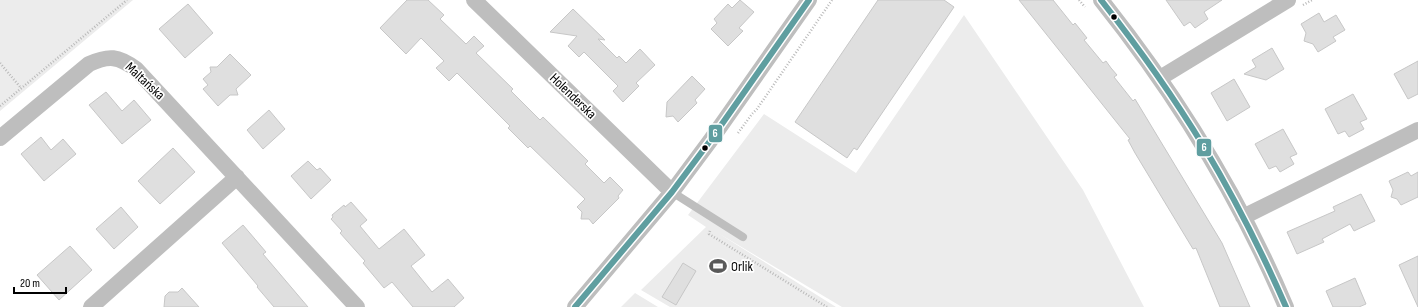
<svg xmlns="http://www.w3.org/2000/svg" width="1418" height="307" font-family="'Sofia Sans Condensed',sans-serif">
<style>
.green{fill:#ececec}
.building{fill:#dfdfdf;stroke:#c7c7c7}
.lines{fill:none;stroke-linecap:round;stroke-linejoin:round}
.path{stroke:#b9b9b9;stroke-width:2.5;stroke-dasharray:1 2;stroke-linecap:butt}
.service{stroke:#bebebe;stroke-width:8}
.minor{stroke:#bebebe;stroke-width:16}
.bus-1-casing{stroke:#fff;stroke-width:9}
.bus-1{stroke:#5f9ea0;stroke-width:6}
.bus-dot{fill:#000;stroke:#fff;stroke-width:1.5}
.labels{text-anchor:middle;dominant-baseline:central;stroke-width:3.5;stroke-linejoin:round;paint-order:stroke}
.street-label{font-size:14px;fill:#000;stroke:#fff}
.poi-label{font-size:14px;fill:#000;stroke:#fff;text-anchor:start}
.line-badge{stroke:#fff;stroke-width:1.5}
.badge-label{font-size:11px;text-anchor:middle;font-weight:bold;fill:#fff}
</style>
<rect width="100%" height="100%" fill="#fff"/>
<path class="green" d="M0,0h133l-133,111z
M964,15l119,175 61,117h-302l-124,-74 118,74h-166l-29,-17 65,-63 -18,-12 76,-101 92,59z
M635,293l23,14h-37z"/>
<path class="building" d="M407,0h21l16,15 -4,4 26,25 8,-8 10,10 -8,7 37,36 -2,2 29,29 3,-3 45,44 -3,3 19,19 6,-6 13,13 -5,6 1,2 -26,26 -4,-5h-8l1,-7 -5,-5 8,-8 -55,-53 -2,2 -20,-20 2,-2 -53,-53 -8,8 -13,-13 8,-7 -23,-23 -15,16 -26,-26z
M740,0l14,12 -15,16 4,3 -15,15 -17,-17 6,-6 -3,-4 14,-15 4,4z
M878,0h66l10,7 -97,143 -3,-2 -7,10 -52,-36z
M1019,0h34l20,25 2,-2 12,15 -3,2 19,23 3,-2 5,7 6,7 -3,2 19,24 2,-2 87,144 28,64h-30l-24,-59 -3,1 -58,-96 -7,-13 2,-1z
M1166,0h56l-18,12 4,7 -13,9 -5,-6 -6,4z
M188,4l25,29 -28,25 -26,-29z
M573,9l32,31 -7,-1 19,19 2,-2 7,7 14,-14 15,16 -19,18 3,3 -16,16 -10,-11 5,-5 -34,-34 -5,5 -11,-11 9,-10 -27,-4z
M1319,13l5,9 12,-7 9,15 -12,7 3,4 -18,11 -5,-8 -9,-3 2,-8 -5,-9z
M1272,48l12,21 -18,11 -22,-6 12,-7 -4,-7z
M230,54l21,21 -15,14 2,6h-8l-12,11 -15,-17 5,-4 -5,-6 8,-7 -1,-5h7z
M1418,61v33l-10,5 -14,-25z
M692,76l13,13 -10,11 2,3 -19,19 -5,-6 -7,1 1,-15z
M1234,79l16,28 -23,14 -16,-28z
M106,92l16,19 12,-11 17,20 -29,24 -33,-39z
M1353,94l14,25 -7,3 4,7 -15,8 -4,-6 -7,3 -13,-25z
M269,110l16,19 -22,20 -16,-19z
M1283,129l14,25 -7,3 4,7 -14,8 -4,-6 -7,3 -14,-25z
M41,137l10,13 12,-11 13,15 -32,27 -23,-27z
M173,148l22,24 -35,32 -22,-23z
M308,161l9,9 3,-2 11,12 -20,19 -20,-23z
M1408,172l3,4 7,-4v25l-17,8 -4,-6 -6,-2 2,-7 -4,-9z
M1361,194l14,27 -21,10 -4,-7 -28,15 2,3 -27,12 -10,-22 48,-21 -2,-4z
M351,202l16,18 -7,6 19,23 25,-20 21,26 -14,11 21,26 16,-13 16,19 -10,9h-41l-21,-25 -8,6 -21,-25 2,-2 -25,-28 2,-2 -11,-12 2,-2 -1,-2 12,-10 1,2z
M121,207l17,20 -24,22 -18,-20z
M243,225l23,27 -3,2 45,53h-34l-17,-20 1,-1 -36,-43z
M70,246l22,24 -33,30 -22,-25z
M1418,256v51l-19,-42z
M683,263l13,8 -20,34 -14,-8z
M1355,278l11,26 -7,3h-26l-7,-16z
M182,288l17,19h-35l1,-11 4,-4h9z"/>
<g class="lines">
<path class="path" d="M1079,0l6,7
M1303,5l9,-5
M0,63l21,25
M0,106l127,-106
M738,133l14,-19 5,-5 75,-109
M710,231l-1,3 118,73"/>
<path class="service" d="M672,192l71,45"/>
<path class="minor" d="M474,0l198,192
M1101,0c75,94 138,196 185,307
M1160,78l128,-78
M0,138l89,-74c20,-9 29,-8 47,5l221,238
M1243,217l175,-87
M91,307l146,-130
M575,307l97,-115 38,-51 99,-141"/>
<g class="bus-1-casing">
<path id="bus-1" d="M1101,0c37,47 72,96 103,147 31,52 58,105 82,160
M575,307l97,-115 38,-51 99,-141"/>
</g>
<use href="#bus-1" class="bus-1"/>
</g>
<defs>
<g id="stadium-bare" transform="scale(1.38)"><path d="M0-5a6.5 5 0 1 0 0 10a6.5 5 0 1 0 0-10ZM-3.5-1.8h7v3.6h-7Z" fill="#595959" stroke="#fff" stroke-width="2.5" paint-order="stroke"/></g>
</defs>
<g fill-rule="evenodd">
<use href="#stadium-bare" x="718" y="266"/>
</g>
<g class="bus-dot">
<circle cx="1114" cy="17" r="3.5"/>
<circle cx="705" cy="148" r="3.5"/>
</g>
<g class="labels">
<g class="street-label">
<text transform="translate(145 81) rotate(43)">Maltańska</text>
<text transform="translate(573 96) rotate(44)">Holenderska</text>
</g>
<g class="poi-label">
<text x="731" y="266">Orlik</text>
</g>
</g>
<g class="line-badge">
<rect x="708" y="124" width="15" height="19" rx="4" fill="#5f9ea0"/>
<rect x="1196" y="138" width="16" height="19" rx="4" fill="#5f9ea0"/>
</g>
<g class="badge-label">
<text x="715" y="137">6</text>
<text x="1204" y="151">6</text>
</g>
<path d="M14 287v6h52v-6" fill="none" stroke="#000000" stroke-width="2"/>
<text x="20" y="287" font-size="12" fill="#000000" stroke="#ffffff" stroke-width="3" paint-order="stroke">20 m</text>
</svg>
